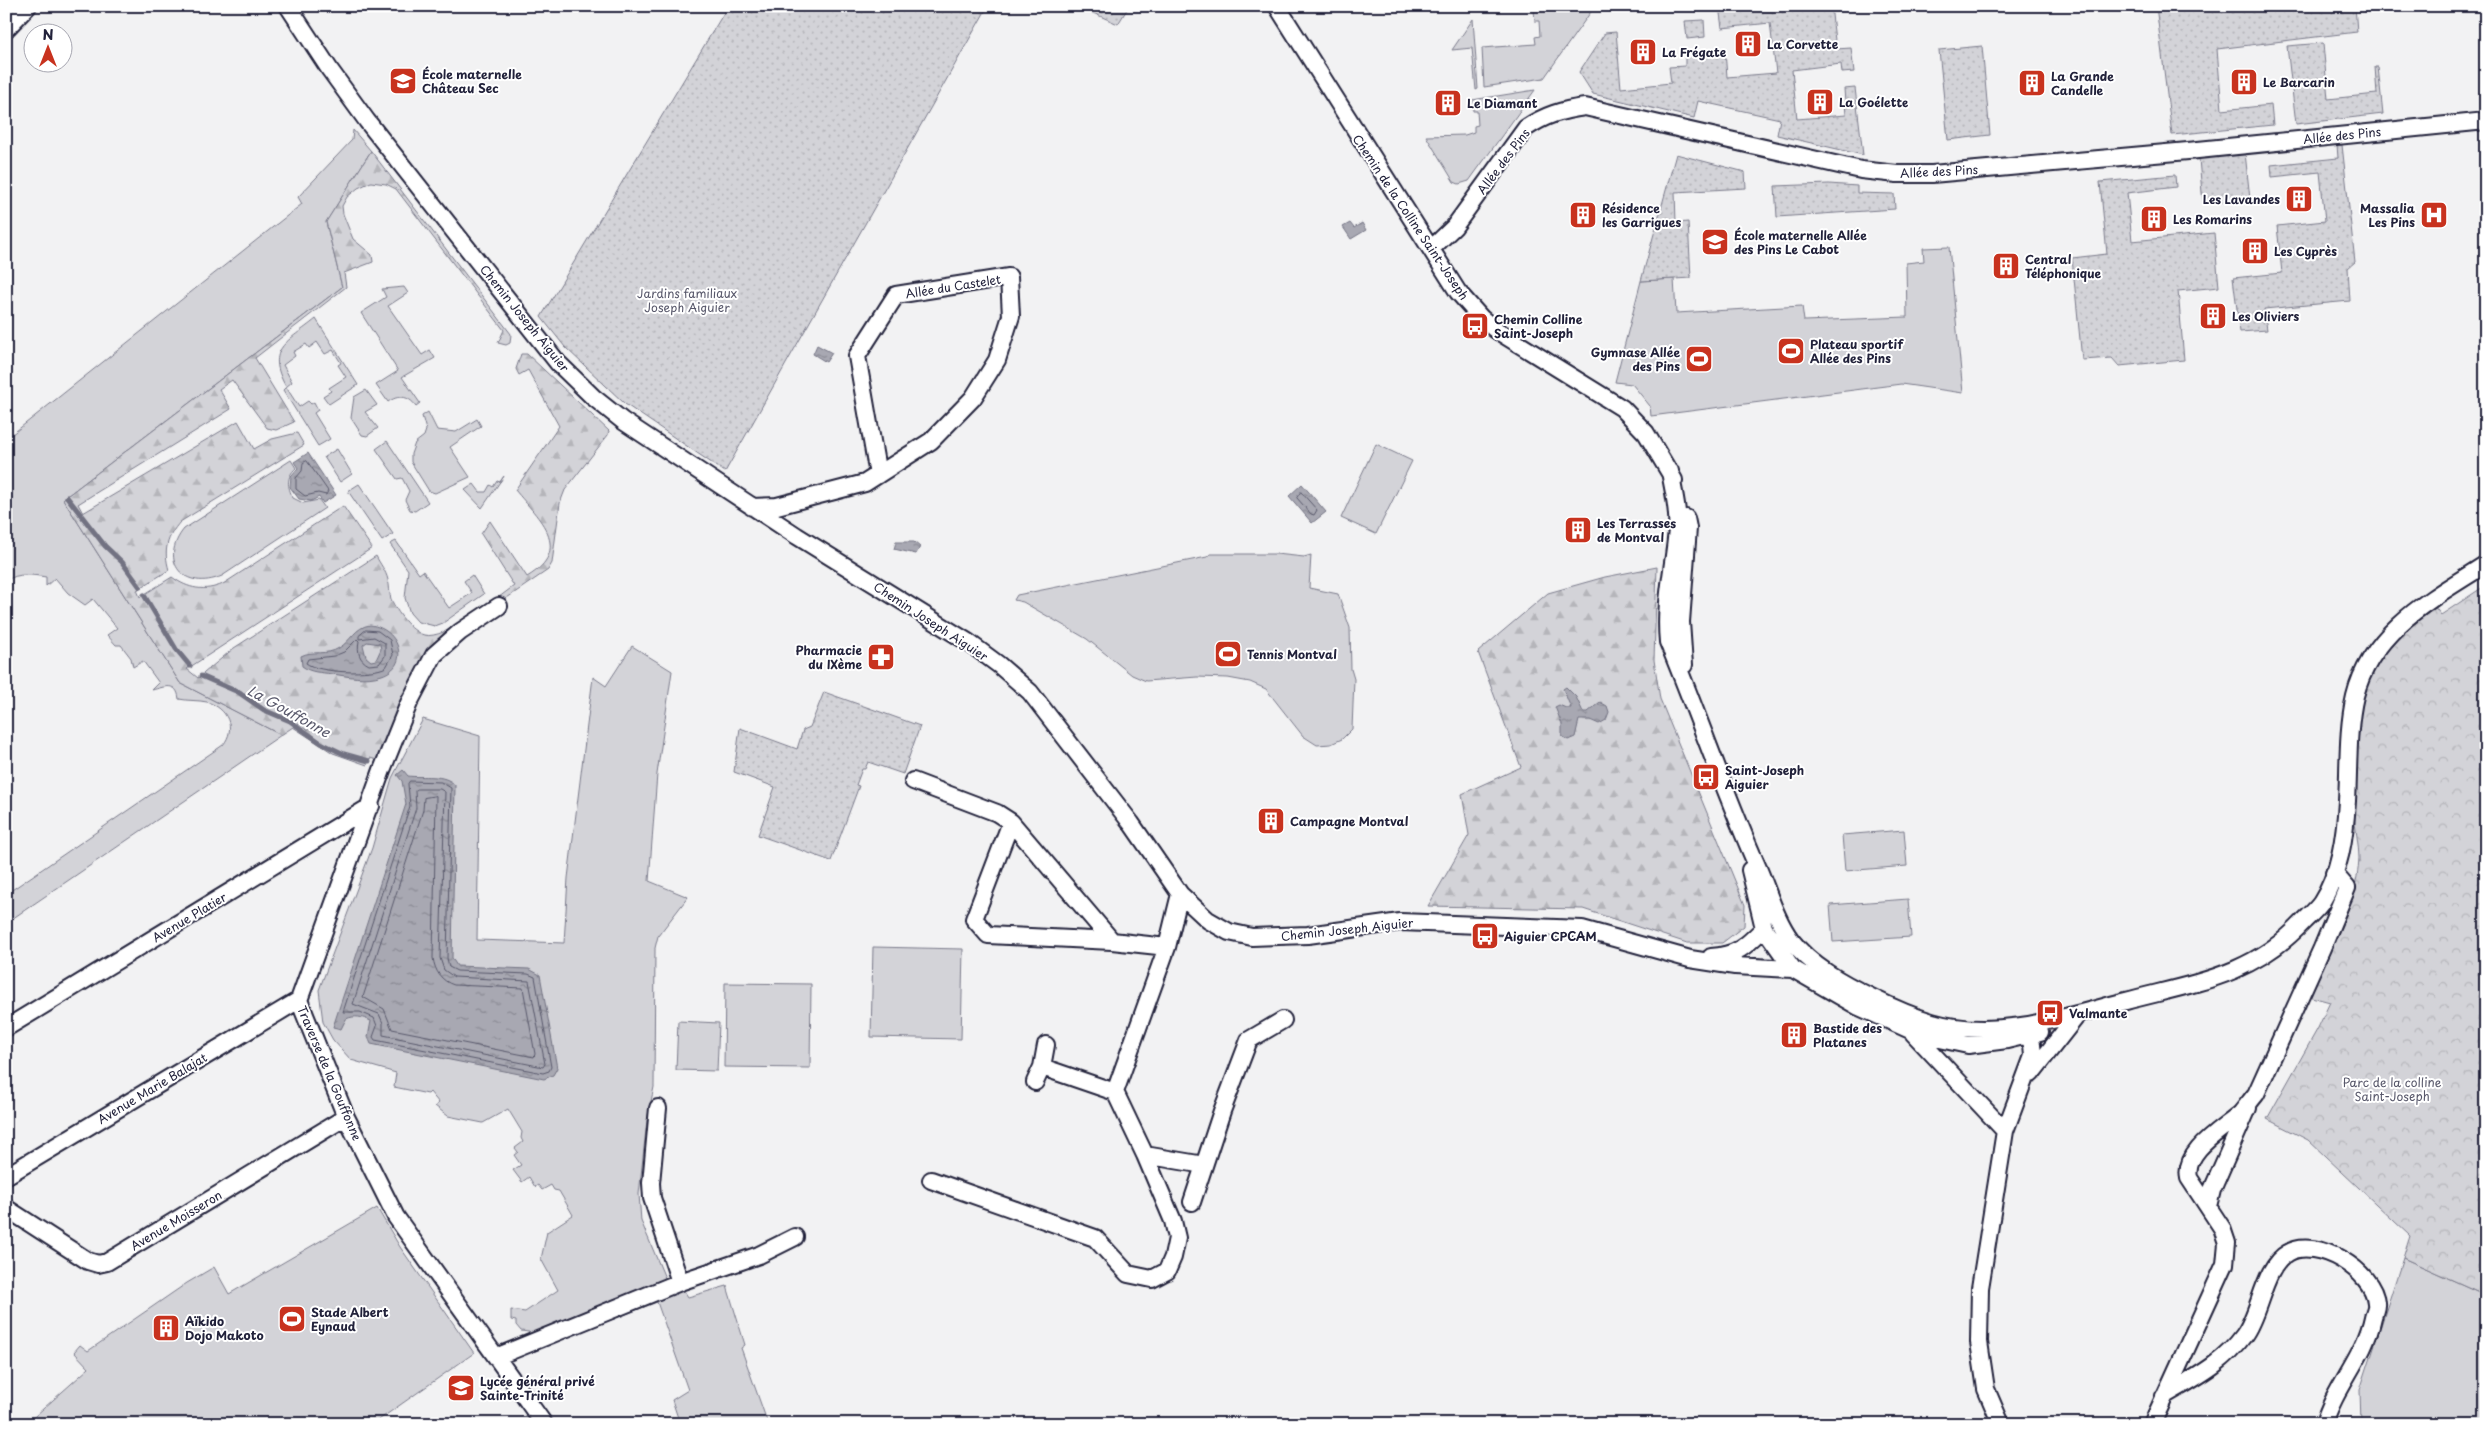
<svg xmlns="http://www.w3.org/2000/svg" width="2492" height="1430" font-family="'Playpen Sans',sans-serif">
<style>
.grass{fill:#d3d3d8;stroke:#7a7a8a}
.forest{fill:url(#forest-firs);stroke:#7a7a8a}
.park{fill:url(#park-crowns);stroke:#7a7a8a}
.garden{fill:url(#garden-dots);stroke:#7a7a8a}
.water{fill:url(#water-ripples);stroke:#727282;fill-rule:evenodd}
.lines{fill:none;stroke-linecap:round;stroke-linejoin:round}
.shore{stroke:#58586b;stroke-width:1}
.stream{stroke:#727282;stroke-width:5}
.minor-casing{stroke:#22223b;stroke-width:20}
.minor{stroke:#fff;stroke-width:16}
.labels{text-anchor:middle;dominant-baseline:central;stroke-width:4;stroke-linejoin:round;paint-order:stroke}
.poi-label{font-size:12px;font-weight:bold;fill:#22223b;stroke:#fff;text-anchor:start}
.street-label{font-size:12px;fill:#22223b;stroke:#fff}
.park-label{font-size:12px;fill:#57576a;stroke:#fff}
.water-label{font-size:14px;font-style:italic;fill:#58586b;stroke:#fff}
</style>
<defs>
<pattern id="forest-firs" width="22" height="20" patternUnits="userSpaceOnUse" patternTransform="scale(1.25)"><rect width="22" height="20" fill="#d3d3d8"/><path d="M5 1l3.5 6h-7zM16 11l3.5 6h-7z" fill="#b5b5ba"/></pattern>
<pattern id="park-crowns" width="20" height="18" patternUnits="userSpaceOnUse" patternTransform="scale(1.25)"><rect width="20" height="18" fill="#d3d3d8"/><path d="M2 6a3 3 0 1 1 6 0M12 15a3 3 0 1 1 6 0" fill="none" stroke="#b5b5ba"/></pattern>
<pattern id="garden-dots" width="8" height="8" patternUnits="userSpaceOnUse" patternTransform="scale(1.25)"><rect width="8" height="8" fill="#d3d3d8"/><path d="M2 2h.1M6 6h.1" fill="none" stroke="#b5b5ba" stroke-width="1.8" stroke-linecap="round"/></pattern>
<pattern id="water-ripples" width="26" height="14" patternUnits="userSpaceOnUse" patternTransform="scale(1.25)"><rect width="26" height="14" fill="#a8a8b2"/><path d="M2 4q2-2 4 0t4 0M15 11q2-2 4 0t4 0" fill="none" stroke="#888892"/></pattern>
</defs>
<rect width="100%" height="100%" fill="#f2f2f3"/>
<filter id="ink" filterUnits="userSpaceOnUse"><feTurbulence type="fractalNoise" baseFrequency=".02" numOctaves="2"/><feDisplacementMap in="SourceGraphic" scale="10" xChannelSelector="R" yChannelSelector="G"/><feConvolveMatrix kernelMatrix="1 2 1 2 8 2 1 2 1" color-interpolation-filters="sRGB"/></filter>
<g filter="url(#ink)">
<path class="grass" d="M1567,6h28l-51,72 -60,9 -2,-39 54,-4 -1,-7 5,-1 -1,-15h-4l-1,-10z
M1473,19l5,70 -2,1 -4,-42 -20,2z
M1535,90l-66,91 -10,3 -5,-2 -28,-46 39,-1 9,-3v-6l4,-1 -1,-14h-4l-1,-11z
M353,130l18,21 -45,71 16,65 -279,212 117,184 101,52 -275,188v-29l217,-149c14,-17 4,-37 -16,-43 -9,-2 -19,-1 -28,-3 -2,-18 -15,-12 -27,-9l7,-7 -16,-22 -10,6 -2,-9 -10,-13h-5l-9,-10 10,-7 -24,-29 -8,6 -17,-12 -13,-15 -9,8v-9c-13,-2 -28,-5 -40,4v-142l296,-235 -4,-7 54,-57z
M1949,247l14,146 -62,-9 -250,32 -1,-10 -18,-22 -17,-2 26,-101 33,-2 2,34 126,-7 2,15 103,-4 -1,-54 18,-2 -1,-13z
M404,287l4,6 -20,13 34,49 8,-5 5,8 -33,19 18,26 -4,3c-8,-11 -18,-11 -28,-4l-12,-17 22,-14 -37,-58 25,-16 -4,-8z
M316,319l42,66 -29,19 -6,-8 8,-5 -2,-3 17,-11 -8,-12 3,-2 -8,-13 -8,4 -8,-12 -8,6 -3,-4 -13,8 2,4 -12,9 9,17 -6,5 13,20 9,-6 3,3 3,-2 4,8 -4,3 16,26 -12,7 -35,-56 3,-3c-22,-39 2,-45 30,-68z
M366,390l11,15 -12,7 13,16 -11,8 -5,-1 -11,-17 3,-21z
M428,412l9,18 19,2 21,-13 4,7 -31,21 20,30 -35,16 -6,-2 -18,-29v-8l4,-11 9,-7 2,-6 -4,-14z
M387,441l41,61 -13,9 -5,-1 -5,-10 4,-9 -7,-13 -5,1 -21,-30z
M1376,444l36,17 -36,73 -35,-16z
M337,449l15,25 -12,8 -16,-25z
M291,460l5,8c-10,9 -9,18 -3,30l10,5 16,-3 6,8 -103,68c-38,16 -64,-15 -38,-47z
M504,476l-22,32 -17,-18 9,-6 6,8h6l4,-7 3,2 4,-6 3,1z
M359,484l34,50 -11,7 -34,-50z
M396,541l23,33 4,-3 26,37 23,-15 -8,-12 8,-6 12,19 -41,29 -8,3 -17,-4 -8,-9 -5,-15 3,-28 -18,-26z
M1211,554h65l28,3 7,-2 -2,33 29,6 12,34 1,41 3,10 -2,50 -10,10 -11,5 -14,1 -14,-9 -37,-47 -16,-7 -22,-4 -31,-1 -51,4 -14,-6 -45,-36 -64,-37 -9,-2 3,-5 190,-38z
M632,646l40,25 -15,103 -8,107 39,16 -30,39 -3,12 -1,139 -7,33 -8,74 2,27 24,57 -5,6 -132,52 1,-4 -8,-1 -5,-6v-4l-5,-1v-10l14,2 33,-22 -17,-31 6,-27 26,-17 -14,-24 -5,-1 -3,-5 -9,5 -4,-5 -3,2 -6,-10 -7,5 -9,-12 8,-5 -7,-10 4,-3 -3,-4 8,-6 -2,-4 1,-6 -14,-23 -25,14 -35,-7 -13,-10 4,-3 -9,-11 -2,2 -34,-7 2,-14 -45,-13 -18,-20 -10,-18 -4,-32 53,-142 20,-70 31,-59 57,17 -3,204 87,3 4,-65 25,-201 13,9z
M1904,830l3,36 -62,5 -3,-36z
M1908,899l3,38 -78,5 -3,-37z
M873,947l90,2 -2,90 -90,-2z
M725,983l86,1 -1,84 -86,-1z
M678,1021l41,2 -2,48 -41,-1z
M377,1208l23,39 74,106 -101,71h-347l63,-56 -15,-16 6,-7 8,6 99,-68 27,-16 15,27z
M2403,1258l83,37v129h-125l-1,-34z
M727,1286l18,59 -4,3 27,76h-88l-8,-24 16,-10 -31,-88 -138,54 1,-3 163,-64 5,8z"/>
<path class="forest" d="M371,151l140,183 -1,9 -4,2 -8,-2 6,-13 -108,-141 -10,-5 -15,-2 -13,6 -11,9 -5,9 1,8 10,25 19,16 1,7 -29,11 2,14 -91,71 39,64 -18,8 -9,-2 -35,-48 -13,9 12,20 -153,95 5,9 155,-92 16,28 18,-10 25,-6 7,12 -124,77c-13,15 -17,28 -11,48l-32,20 3,7 32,-20c16,12 33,15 51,7l120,-78 29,42 -185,121 11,9 36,-30 142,-92c4,8 10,15 12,24 2,6 1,13 3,19 6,13 19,32 33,36 21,6 73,-37 90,-49l-33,-52 9,-13 37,56c47,-28 12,-58 -12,-87l44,-64 -31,-56 -9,5 -3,-6 5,-15h6l82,77 -1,4 -43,55 -5,13 -8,60 -4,7 -94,64 -73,127 -11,-3 -3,7 -34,-12 -40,-26 -12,8 -101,-52 -117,-184 279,-212 -16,-65z
M1657,567l-3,93 6,39 85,206 -1,21 -22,17h-35l-104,-34 -155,-3 41,-71 -7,-41 59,-27 -43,-115 70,-59 57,-16z"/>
<path class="park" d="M2486,585v710l-83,-37 7,-22 -102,-96 -41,-21 51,-91 12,-26 -22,-6c20,-43 49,-89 51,-138 0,-14 -4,-30 -5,-45 -1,-18 1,-38 2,-57 3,-78 17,-101 78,-150l7,9z"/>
<path class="garden" d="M728,6h260l-263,466 -100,-68 -60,-57 -24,-30z
M1077,6h52l-11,18z
M1719,6h112l5,43 15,-1 3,24 -12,1 -1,-9 -49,6 5,49 49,-4 -2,-26 11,-1 8,67 -86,-20 3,-16 -82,-18 -4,17 -101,-24 -14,-22 26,-39 11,-1 5,56 50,-5 -2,-16 16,-1v-11l40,-4 2,26 49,-4 -6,-50 -48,5z
M2156,6h199l2,26 -140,17 5,61 49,-5 2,20 -101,10z
M1704,20l1,17 -18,2 -2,-18z
M2323,43l5,56 49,-5 -2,-27h3l5,47 -87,10 -9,-78z
M1982,46l8,89 -42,5 -9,-90z
M2337,145h5l13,117 -7,6 2,33 -86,8 3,21 -27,2 -7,-54 49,-5 -5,-47 48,-5 -5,-49 -48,5 -1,-12 67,-7z
M2245,153l5,46 -47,5 -4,-45z
M1676,154l69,18 1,16 -71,4 1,31 12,-1 3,56 -50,3z
M2175,175l1,12 -49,6 5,48 82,-8 5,54 -41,4 6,69 -65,6 -7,-8 -30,2 -10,-102 35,-4 -7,-72z
M1829,184l28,2v7l37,1 1,15 -118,8 -2,-31z
M824,692l96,34 -17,48 -35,-12 -3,7h-3l-6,16 3,1 -28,75 -73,-26 17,-48 -41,-15 6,-44 57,21 6,-19 7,-3z"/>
<path class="water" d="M1350,223l4,5 8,-5 4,7 -15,9 -8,-12z
M817,345l15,8 -6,9 -13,-8z
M308,453l28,42 -13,8 -4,-6 -8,4 -12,-2 -9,-12 1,-11 7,-8 -4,-6z
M1302,484l24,28 -14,11 -23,-27z
M896,542h18l6,5 -4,7 -22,-5z
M370,625c31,4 40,41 12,50 -17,6 -34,1 -50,-1 -12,-2 -21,-1 -30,-8l-1,-10c11,-6 26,0 38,-8 12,-7 16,-21 31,-23zM367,642l13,2 1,5 -5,11 -5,1 -5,-4 -3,-12z
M1566,687l10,10 7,15h5l12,-10 7,4 2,6 -3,8 -7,4 -9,-4h-11l-4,17 -7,3 -6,-4v-12l-7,-17 4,-2 7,3h5l-8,-19z
M403,770l5,6c15,2 36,-3 47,9l-3,173 5,8 72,3 11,6 17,93 -4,7 -9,4 -173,-35 -3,-7 3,-16c-9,-4 -16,-6 -25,-2l-5,10 -8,-2 73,-223 -4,-23 -5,-6z"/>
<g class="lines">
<path class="shore" d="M307,461l21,30 -2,4 -8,-2 -13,3 -9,-7v-11l6,-7 1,-8z
M1301,492l16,18 -3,5 -3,-1 -14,-16z
M366,630l12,1 12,9 3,15 -7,12c-14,8 -68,6 -80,-4l2,-4 26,-3 10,-4 13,-13 2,2c-2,11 0,19 10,24l10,-1 6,-8v-13l-11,-6 -15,2v-3z
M410,781l31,1 10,6 -4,170 2,9 8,4 71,3 7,3 16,90 -2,4 -6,2 -168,-33 -2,-3 4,-11 -3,-8 -14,-6h-17l67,-206 -2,-22z
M418,789h22l5,3 -5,166 4,12 10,7 75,4 16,83 -2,3 -160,-32v-12l-4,-9 -26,-10 63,-196 -1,-17z
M436,796l-3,162c2,13 8,23 21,27l69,3 12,66 -1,3 -142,-28 -8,-20 -21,-12 60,-187 1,-12z"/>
<path class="stream" d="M67,497l38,49 17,16 18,25
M144,595l32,54 14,17
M201,676l37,16 26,18 26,11 31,22 23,11 25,7"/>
<g class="minor-casing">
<path id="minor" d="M288,6l42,64 37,51 191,242 35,34 30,24 174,115 171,106 31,23 31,27 101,131 49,71 28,26 21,12 23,5 56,-2 92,-13 182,7 108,30 45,7 58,3
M1277,6l181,286 23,26 15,12 126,78 24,25 28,47
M6,29l22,-23
M1431,249l23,-22 72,-99c19,-13 36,-18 59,-21l276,63 36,4h35l256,-23 298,-30
M1670,471c3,19 9,39 7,58 -3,39 -13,73 -9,113 31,75 57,152 90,226 10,23 18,52 33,72 20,26 51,43 80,57 20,10 40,19 61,25 63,19 133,-5 194,-21 68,-18 127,-25 177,-79 6,-6 13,-12 18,-19 19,-30 24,-67 26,-102 2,-34 0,-71 8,-105 16,-66 78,-98 131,-132
M752,507l25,-1 88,-23 66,-42 42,-43 24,-38 14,-44 -2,-39 -113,18 -39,61 21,119
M499,606l-39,26 -26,23 -25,48 -27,67 -83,230 47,117 50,100 148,207
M1684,665l-3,-43 7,-94 -2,-10
M913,781l84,32 14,9 101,119
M1011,822l-37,97 14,16 124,6 55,6
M1750,870l14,58 29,41 66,38 62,28 47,10 39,-5 33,-8
M1711,957c27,-2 35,-11 53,-29
M6,1028l365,-222
M1913,1033l92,98
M1042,1067l73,25
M2031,1074l44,-56
M1035,1082l7,-15 4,-22
M658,1108l-7,75 1,15 28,84
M1145,1155l59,10
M6,1176l293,-176
M931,1180l164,58 33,36 24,5 15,-8 6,-14 4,-19 -4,-17 -28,-66 -30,-63 52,-145 13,-53
M1192,1202l30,-91 27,-71 34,-20
M2208,1206l4,-16 36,-82
M6,1208l82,53 10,3 9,-2 239,-145
M496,1357l184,-75 79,-27 36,-18
M2164,1396c30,-18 59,-32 80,-61 17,-23 19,-68 44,-82 28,-17 86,18 88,50 1,4 -2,10 -3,14 -8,39 -38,69 -49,107
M2001,1424l-15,-35 -7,-47 1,-54 25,-157 28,-75 -1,-12 -9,-17
M2152,1424l73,-160 2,-21 -5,-15 -33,-50c-6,-28 35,-49 52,-65 5,-6 10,-13 15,-19l66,-146 25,-60 -13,-15"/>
</g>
<use href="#minor" class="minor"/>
</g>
</g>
<defs>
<g id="building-square" transform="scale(1.4375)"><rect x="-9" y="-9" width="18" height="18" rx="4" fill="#c8321e" stroke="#fff"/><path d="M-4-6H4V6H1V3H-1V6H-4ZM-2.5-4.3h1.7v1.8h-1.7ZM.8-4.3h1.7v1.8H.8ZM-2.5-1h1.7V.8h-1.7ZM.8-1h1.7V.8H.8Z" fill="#fff"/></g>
<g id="school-square" transform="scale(1.4375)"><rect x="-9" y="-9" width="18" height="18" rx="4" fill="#c8321e" stroke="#fff"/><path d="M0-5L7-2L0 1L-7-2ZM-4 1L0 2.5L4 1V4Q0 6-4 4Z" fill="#fff"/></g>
<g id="hospital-square" transform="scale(1.4375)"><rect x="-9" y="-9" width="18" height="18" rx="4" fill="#c8321e" stroke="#fff"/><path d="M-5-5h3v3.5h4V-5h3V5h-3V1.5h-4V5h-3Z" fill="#fff"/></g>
<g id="bus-square" transform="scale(1.4375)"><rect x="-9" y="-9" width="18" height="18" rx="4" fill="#c8321e" stroke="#fff"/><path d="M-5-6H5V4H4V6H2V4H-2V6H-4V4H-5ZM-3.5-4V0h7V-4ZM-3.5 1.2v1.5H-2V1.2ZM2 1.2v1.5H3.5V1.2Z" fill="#fff"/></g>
<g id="stadium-square" transform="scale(1.4375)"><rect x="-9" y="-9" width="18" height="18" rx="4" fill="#c8321e" stroke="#fff"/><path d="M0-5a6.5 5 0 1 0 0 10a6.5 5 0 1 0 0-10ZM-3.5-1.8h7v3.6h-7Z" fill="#fff"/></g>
<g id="pharmacy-square" transform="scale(1.4375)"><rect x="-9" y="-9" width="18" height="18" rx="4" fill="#c8321e" stroke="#fff"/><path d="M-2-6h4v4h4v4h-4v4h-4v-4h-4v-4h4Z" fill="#fff"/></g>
</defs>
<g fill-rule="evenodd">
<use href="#building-square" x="1748" y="44"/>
<use href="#building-square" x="1643" y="52"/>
<use href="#school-square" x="403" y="81"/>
<use href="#building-square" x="2244" y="82"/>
<use href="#building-square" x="2032" y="83"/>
<use href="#building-square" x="1820" y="102"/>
<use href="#building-square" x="1448" y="103"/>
<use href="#building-square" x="2299" y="199"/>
<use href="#building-square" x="1583" y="215"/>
<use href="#hospital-square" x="2434" y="215"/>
<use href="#building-square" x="2154" y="219"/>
<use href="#school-square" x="1715" y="242"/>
<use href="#building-square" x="2255" y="251"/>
<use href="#building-square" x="2006" y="266"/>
<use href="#building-square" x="2213" y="316"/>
<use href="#bus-square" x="1475" y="326"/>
<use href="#stadium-square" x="1791" y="351"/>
<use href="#stadium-square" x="1699" y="359"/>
<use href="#building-square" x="1578" y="530"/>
<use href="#stadium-square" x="1228" y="654"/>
<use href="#pharmacy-square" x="881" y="657"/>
<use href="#bus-square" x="1706" y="777"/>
<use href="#building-square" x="1271" y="821"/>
<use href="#bus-square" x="1485" y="936"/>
<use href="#bus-square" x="2050" y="1013"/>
<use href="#building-square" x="1794" y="1035"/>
<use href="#stadium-square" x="292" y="1319"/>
<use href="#building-square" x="166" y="1328"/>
<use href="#school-square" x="461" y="1388"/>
</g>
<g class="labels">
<g class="poi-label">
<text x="1767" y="44">La Corvette</text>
<text x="1662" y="52">La Frégate</text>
<text x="422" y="74">École maternelle<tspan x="422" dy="14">Château Sec</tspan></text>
<text x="2051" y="76">La Grande<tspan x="2051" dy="14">Candelle</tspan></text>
<text x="2263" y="82">Le Barcarin</text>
<text x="1839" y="102">La Goélette</text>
<text x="1467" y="103">Le Diamant</text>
<text x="2280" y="199" text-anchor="end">Les Lavandes</text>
<text x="1602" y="208">Résidence<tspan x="1602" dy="14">les Garrigues</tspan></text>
<text x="2415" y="208" text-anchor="end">Massalia<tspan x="2415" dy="14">Les Pins</tspan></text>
<text x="2173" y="219">Les Romarins</text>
<text x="1734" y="235">École maternelle Allée<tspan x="1734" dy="14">des Pins Le Cabot</tspan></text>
<text x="2274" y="251">Les Cyprès</text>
<text x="2025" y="259">Central<tspan x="2025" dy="14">Téléphonique</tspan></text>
<text x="2232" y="316">Les Oliviers</text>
<text x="1494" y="319">Chemin Colline<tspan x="1494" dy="14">Saint-Joseph</tspan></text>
<text x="1810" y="344">Plateau sportif<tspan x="1810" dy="14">Allée des Pins</tspan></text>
<text x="1680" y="352" text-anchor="end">Gymnase Allée<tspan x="1680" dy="14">des Pins</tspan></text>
<text x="1597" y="523">Les Terrasses<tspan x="1597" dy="14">de Montval</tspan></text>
<text x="862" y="650" text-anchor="end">Pharmacie<tspan x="862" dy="14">du IXème</tspan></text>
<text x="1247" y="654">Tennis Montval</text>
<text x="1725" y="770">Saint-Joseph<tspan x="1725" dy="14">Aiguier</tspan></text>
<text x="1290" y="821">Campagne Montval</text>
<text x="1504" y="936">Aiguier CPCAM</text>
<text x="2069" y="1013">Valmante</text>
<text x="1813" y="1028">Bastide des<tspan x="1813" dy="14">Platanes</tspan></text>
<text x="311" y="1312">Stade Albert<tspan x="311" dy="14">Eynaud</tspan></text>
<text x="185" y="1321">Aïkido<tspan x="185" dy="14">Dojo Makoto</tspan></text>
<text x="480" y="1381">Lycée général privé<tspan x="480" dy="14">Sainte-Trinité</tspan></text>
</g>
<g class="street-label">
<text transform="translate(2342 135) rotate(-6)">Allée des Pins</text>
<text transform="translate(1503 161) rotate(-53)">Allée des Pins</text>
<text transform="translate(1939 171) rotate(-3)">Allée des Pins</text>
<text transform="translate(1411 217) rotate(56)">Chemin de la Colline Saint-Joseph</text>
<text transform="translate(953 286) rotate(-9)">Allée du Castelet</text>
<text transform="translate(525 318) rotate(51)">Chemin Joseph Aiguier</text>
<text transform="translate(931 621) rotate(33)">Chemin Joseph Aiguier</text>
<text transform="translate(189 917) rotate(-31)">Avenue Platier</text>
<text transform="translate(1347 929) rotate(-6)">Chemin Joseph Aiguier</text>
<text transform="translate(330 1073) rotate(67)">Traverse de la Gouffonne</text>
<text transform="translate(152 1088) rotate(-31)">Avenue Marie Balajat</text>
<text transform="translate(176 1220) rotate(-31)">Avenue Moisseron</text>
</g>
<g class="park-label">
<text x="687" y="293">Jardins familiaux<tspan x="687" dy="14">Joseph Aiguier</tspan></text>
<text x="2392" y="1082">Parc de la colline<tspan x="2392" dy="14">Saint-Joseph</tspan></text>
</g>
<g class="water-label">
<text transform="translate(289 711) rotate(29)">La Gouffonne</text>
</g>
</g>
<rect width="2492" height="1430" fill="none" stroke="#fff" stroke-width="25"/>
<rect x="12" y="12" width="2467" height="1405" fill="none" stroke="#22223b" stroke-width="2" filter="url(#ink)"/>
<g transform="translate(48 48)"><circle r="24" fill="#ffffff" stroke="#a7a7b1"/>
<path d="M0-4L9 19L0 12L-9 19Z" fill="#c8321e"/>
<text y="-8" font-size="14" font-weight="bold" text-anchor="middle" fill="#22223b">N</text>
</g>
</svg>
